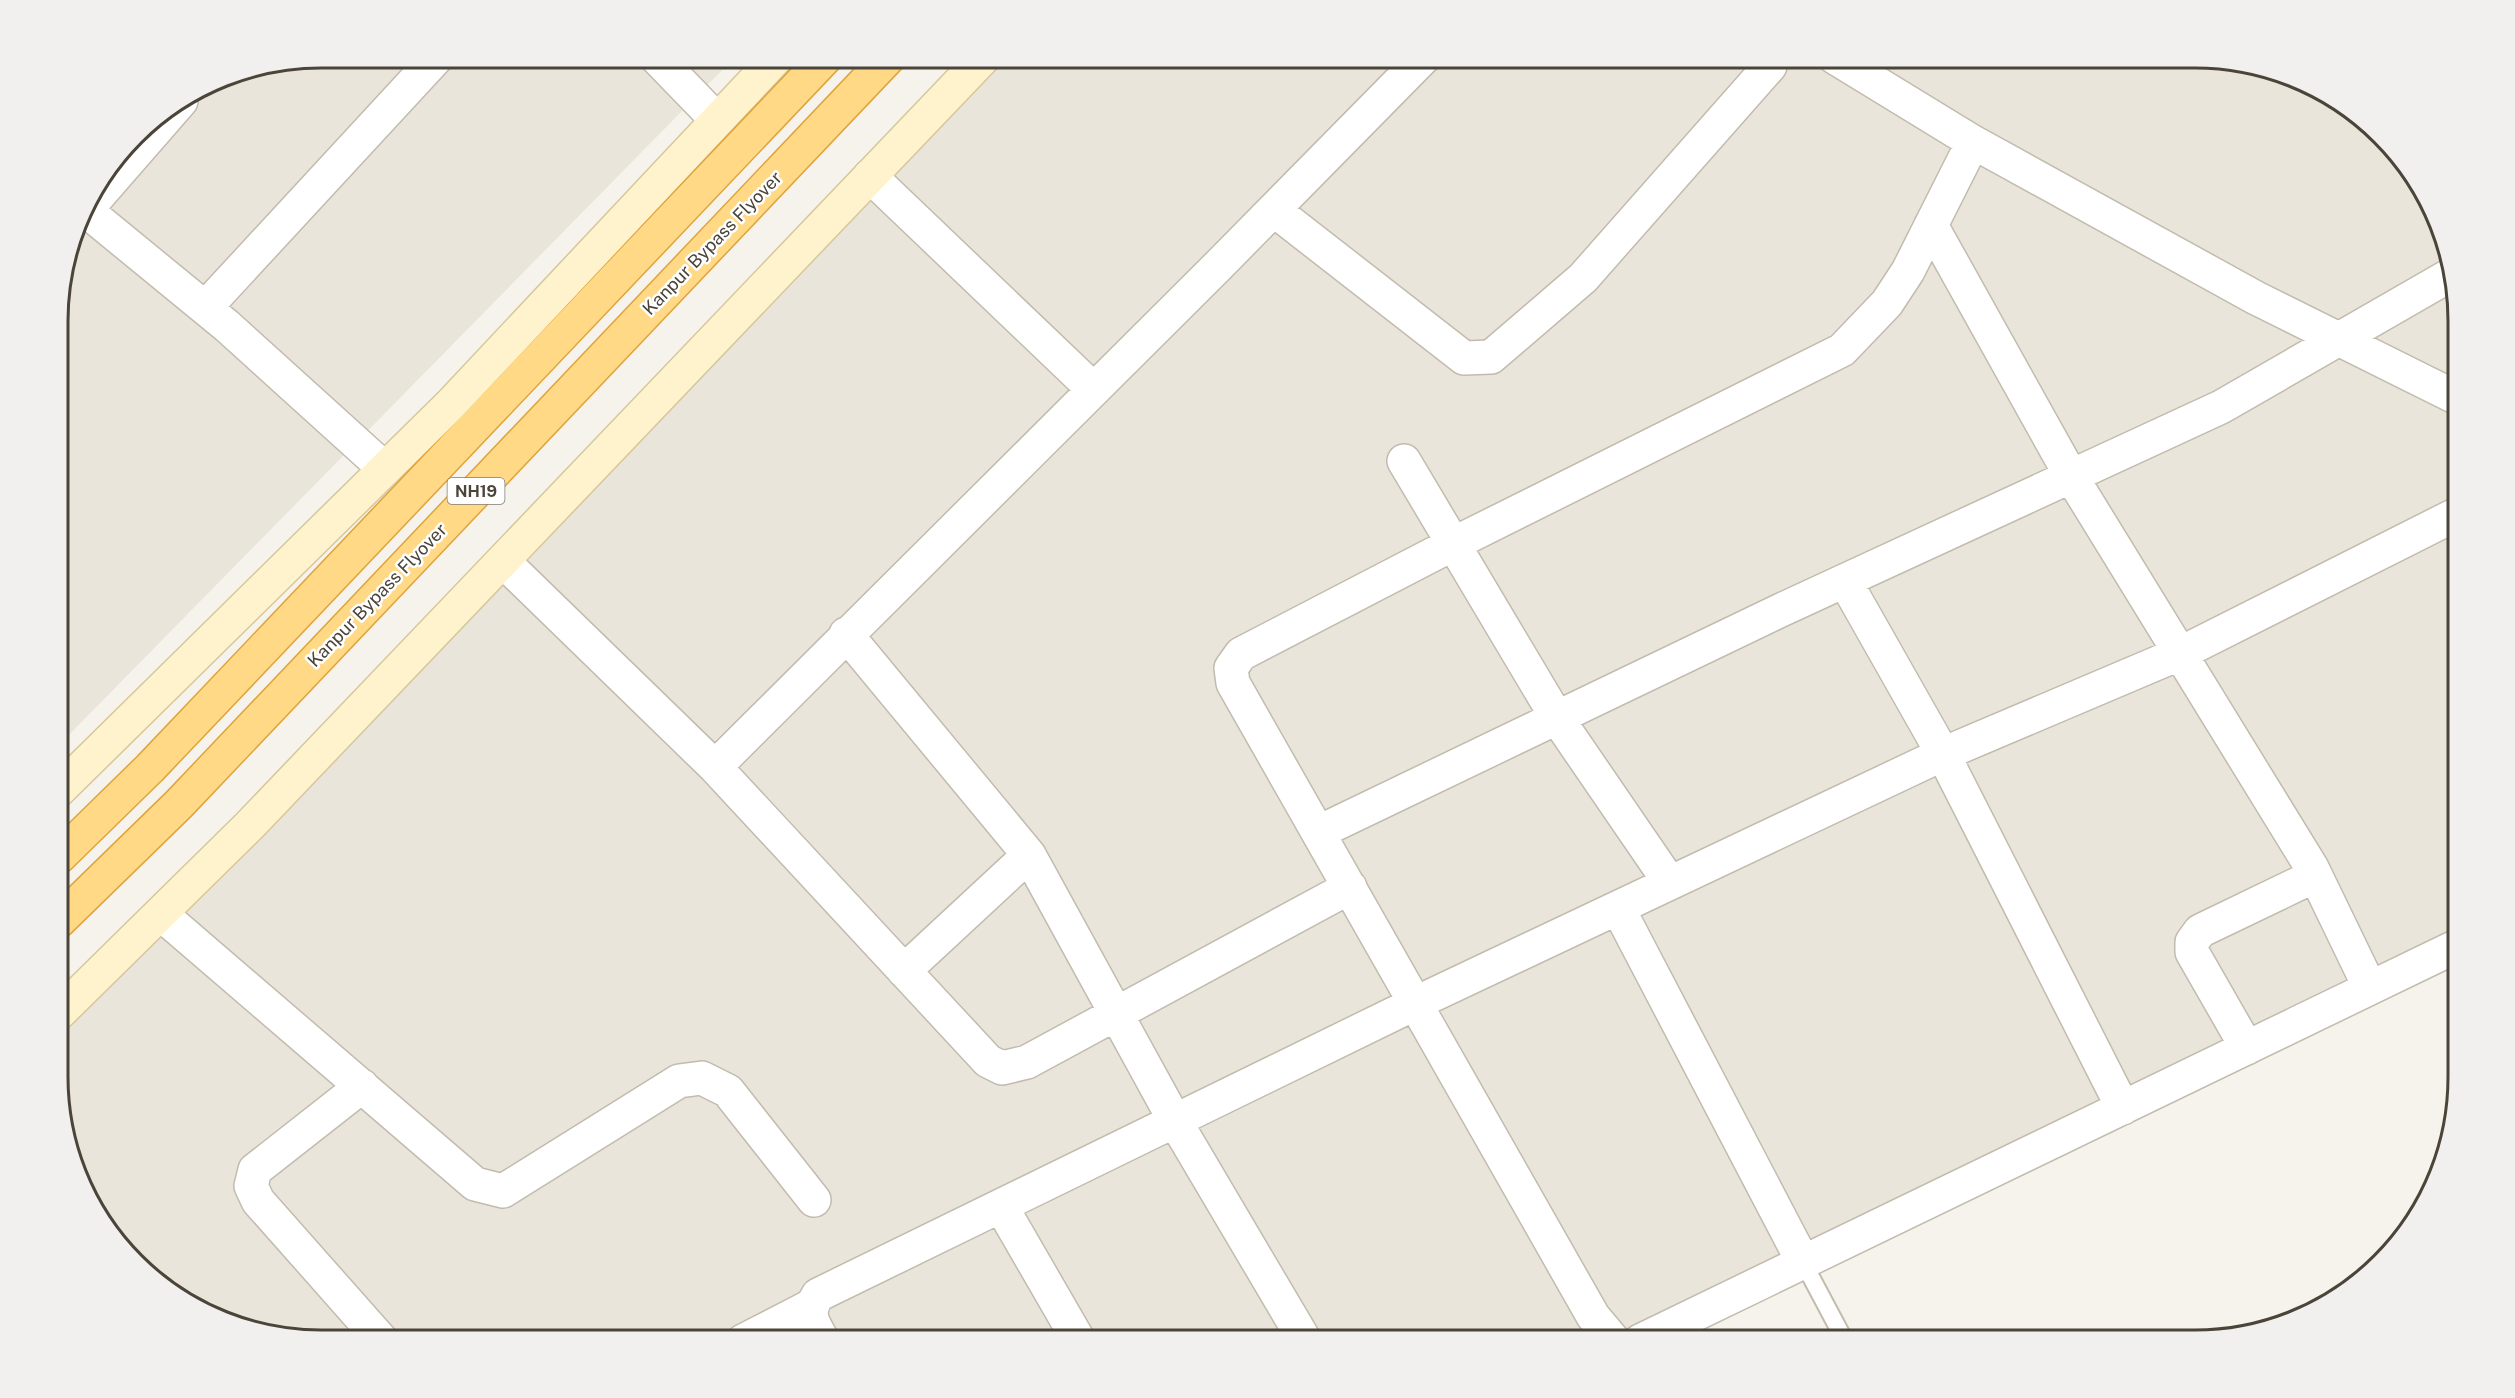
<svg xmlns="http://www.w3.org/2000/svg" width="2515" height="1398" font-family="'Public Sans',sans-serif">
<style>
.residential{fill:#eae5da}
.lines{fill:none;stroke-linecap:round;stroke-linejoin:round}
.service-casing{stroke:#c2bbae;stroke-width:20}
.minor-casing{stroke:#c2bbae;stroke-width:36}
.secondary-casing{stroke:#d6c79b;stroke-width:36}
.trunk-casing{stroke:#e0a43c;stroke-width:36}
.service{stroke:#fff;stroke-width:16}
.minor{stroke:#fff;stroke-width:33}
.secondary{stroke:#fff3cd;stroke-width:33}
.trunk{stroke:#ffd985;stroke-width:33}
.labels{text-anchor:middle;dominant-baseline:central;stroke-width:5;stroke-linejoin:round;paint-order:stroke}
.shield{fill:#fff;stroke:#817c74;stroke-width:1.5}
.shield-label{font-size:16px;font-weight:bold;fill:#4b4439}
.street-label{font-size:18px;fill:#4b4439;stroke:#fff}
.rim{fill:none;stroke:#4b4439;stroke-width:3}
</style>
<rect width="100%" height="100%" fill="#f6f3ec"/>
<path class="residential" d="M320,57h415l-676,688v-459l25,-83 62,-80 74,-46z
M1001,57h1194l68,9 63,26 88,82 30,62 13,67v634l-852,404h-1285l-68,-9 -63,-26 -87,-82 -43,-112v-86z"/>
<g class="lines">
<g class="service-casing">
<path id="service" d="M1803,1262l42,79"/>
</g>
<g class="minor-casing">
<path id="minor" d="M656,57l61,63
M1834,57l139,85 283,156 201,100
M870,176l223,213
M83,208l144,118 158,143
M86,210l95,-109
M1274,210l190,148 27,-1 92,-79 187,-212
M1931,225l140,251 241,392 -6,12 -106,51 -8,11v10l55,96
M205,308l232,-251
M1404,461l153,257 113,165
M503,561l212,206 273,294 14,7 25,-6 323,-175
M1845,581l98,173 180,354
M846,634l183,221 146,266 130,220
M715,767l503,-501 206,-209
M1319,832l460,-221 442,-204 231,-133
M2312,868l58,120
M1618,908l185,354
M161,914l314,270 28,7 176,-110 23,-3 26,13 86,109
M904,971l125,-116
M362,1086l-107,84 -4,16 7,15 124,140
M1001,1206l78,135
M743,1341l68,-35
M823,1341c-10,-19 -18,-26 -5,-46l598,-292 527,-249 238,-101 276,-139
M1614,1341l-21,-25 -360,-633 -2,-15 10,-14 212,-110 389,-194 45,-47 21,-32 65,-129
M1640,1341l817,-395"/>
</g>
<g class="secondary-casing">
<path id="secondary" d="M59,790l392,-386 326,-347
M59,1013l191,-188 734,-768"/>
</g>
<g class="trunk-casing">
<path id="trunk" d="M59,857l91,-89 676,-711
M59,921l120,-117 710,-747"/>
</g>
<use href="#service" class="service"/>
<use href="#minor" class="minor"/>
<use href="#secondary" class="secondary"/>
<use href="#trunk" class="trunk"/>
</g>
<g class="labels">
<rect class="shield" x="447.5" y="478" width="57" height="26" rx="4.5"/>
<g class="shield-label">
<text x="476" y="491">NH19</text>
</g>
<g class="street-label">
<text transform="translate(712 243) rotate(-46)">Kanpur Bypass Flyover</text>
<text transform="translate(377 595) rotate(-46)">Kanpur Bypass Flyover</text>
</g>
</g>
<path d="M0 0H2515V1398H0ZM321 68H2195A253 253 0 0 1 2448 321V1077A253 253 0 0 1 2195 1330H321A253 253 0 0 1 68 1077V321A253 253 0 0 1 321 68Z" fill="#f1f0ef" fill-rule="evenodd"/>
<path class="rim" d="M321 68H2195A253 253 0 0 1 2448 321V1077A253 253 0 0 1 2195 1330H321A253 253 0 0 1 68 1077V321A253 253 0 0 1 321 68Z"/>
</svg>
